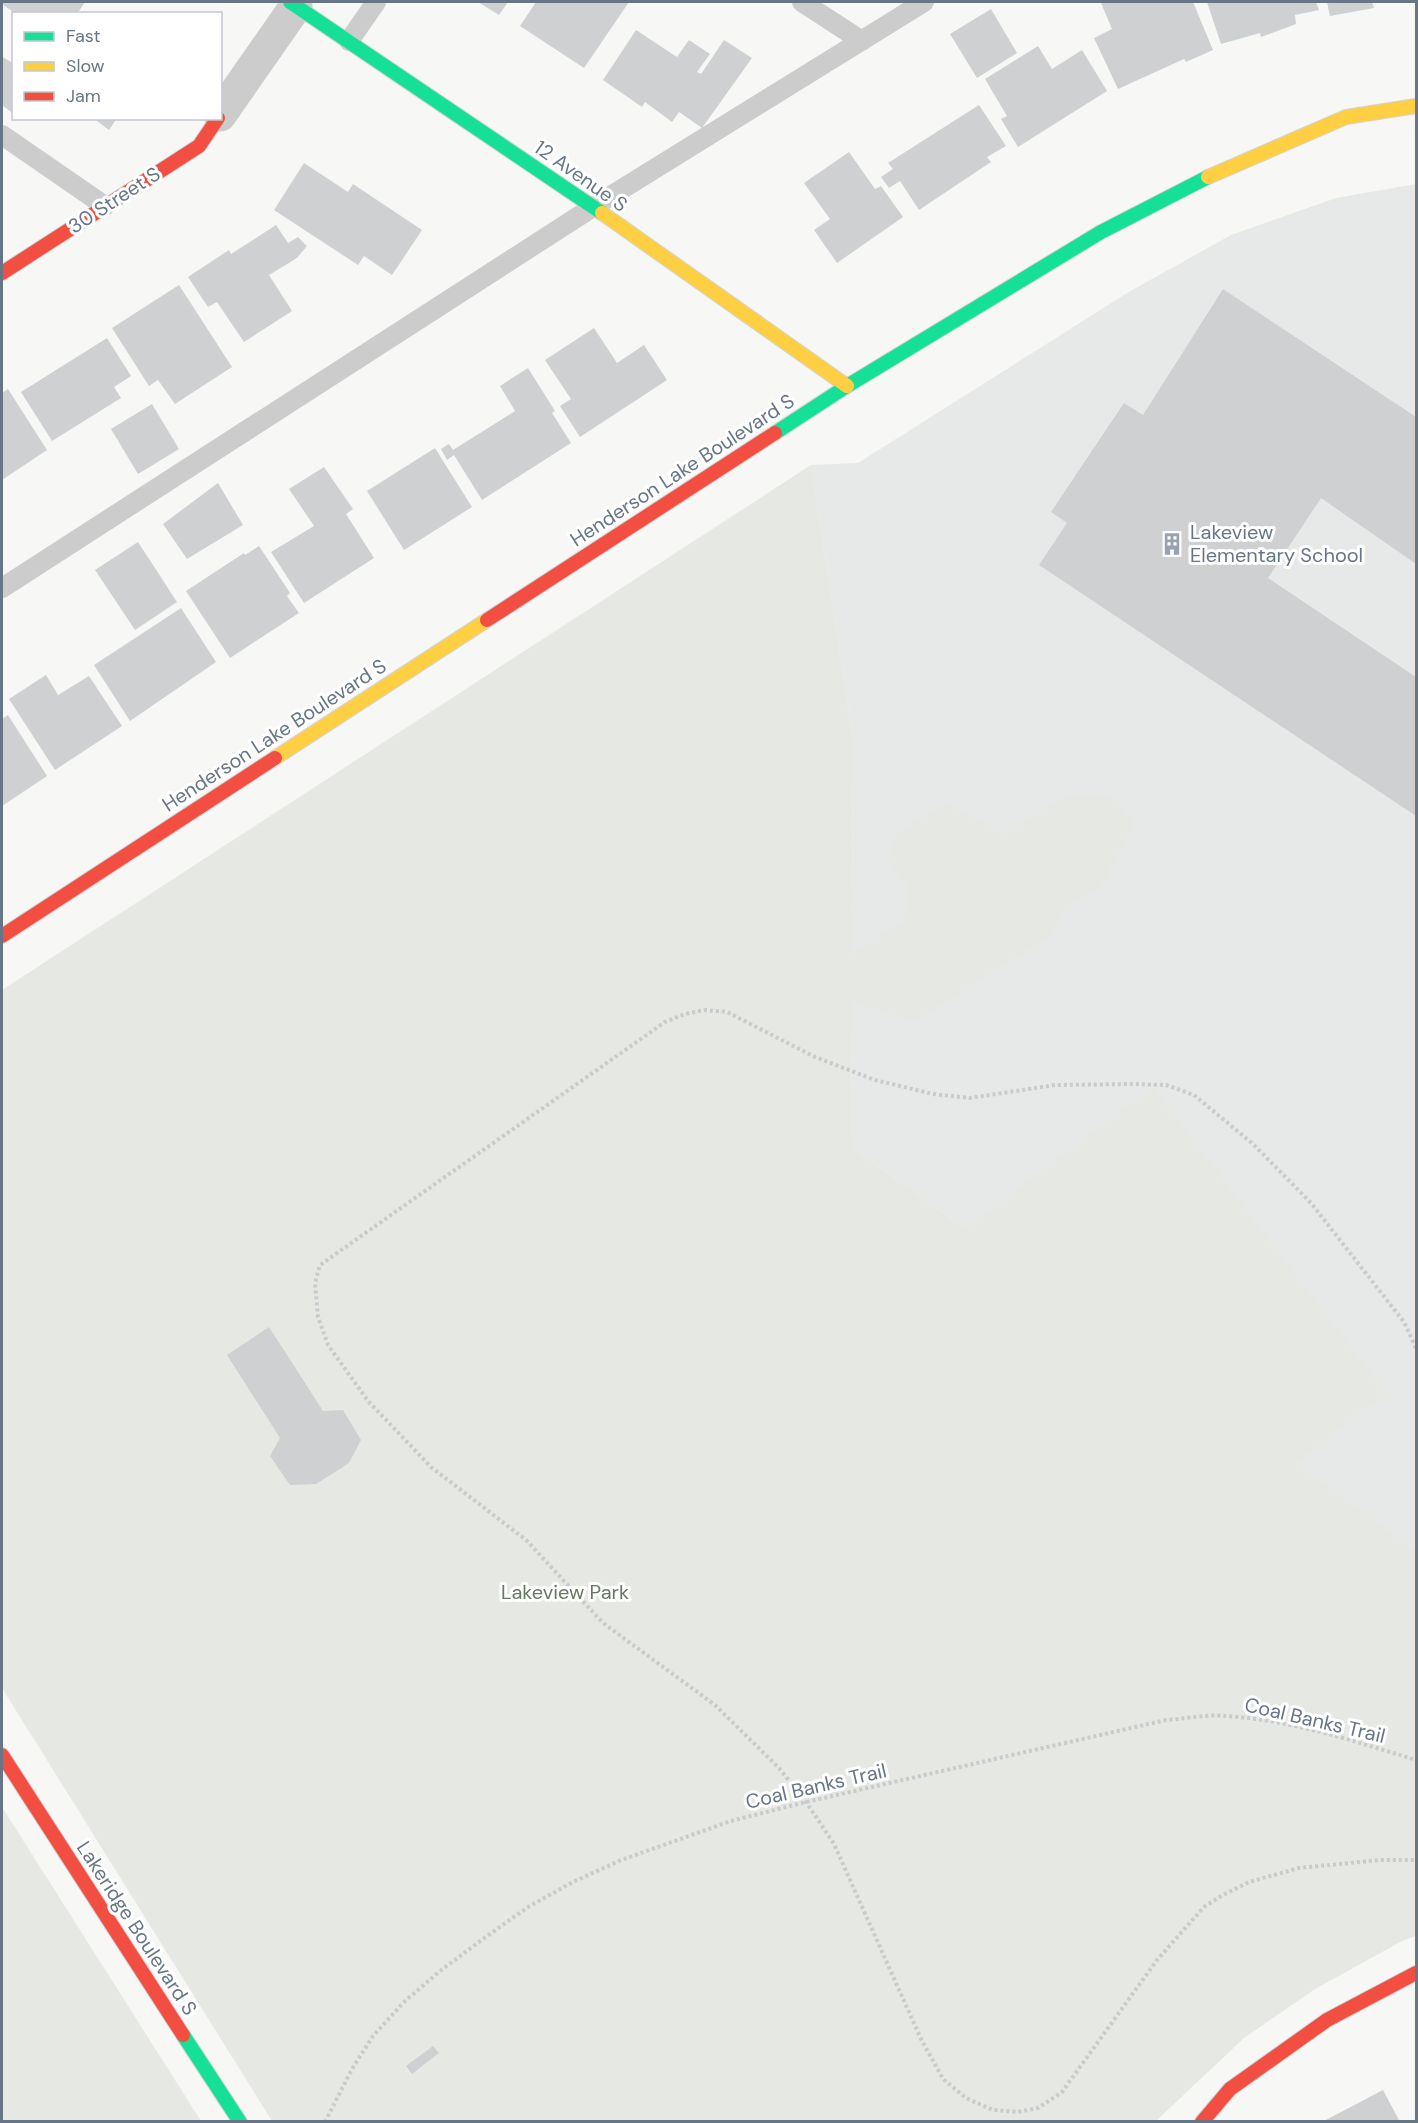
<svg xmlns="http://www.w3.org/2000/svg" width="1418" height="2123" font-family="'DM Sans',sans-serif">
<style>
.built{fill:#e7e8e8}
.green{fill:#e5e8e3}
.building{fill:#cfd0d1}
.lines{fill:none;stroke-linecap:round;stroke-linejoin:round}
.fast-casing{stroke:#d3d4d5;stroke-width:16}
.slow-casing{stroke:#d3d4d5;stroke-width:16}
.jam-casing{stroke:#d3d4d5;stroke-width:16}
.path{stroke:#c9cacb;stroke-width:4;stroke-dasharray:3 3;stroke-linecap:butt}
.lane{stroke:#cccccd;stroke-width:20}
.street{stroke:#cccccd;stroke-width:33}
.fast{stroke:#16e098;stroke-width:14}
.slow{stroke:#ffcf43;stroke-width:14}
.jam{stroke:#f24e42;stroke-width:14}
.labels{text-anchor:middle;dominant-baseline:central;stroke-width:6;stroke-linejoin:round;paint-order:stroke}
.street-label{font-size:20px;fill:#677686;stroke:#fff}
.poi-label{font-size:20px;fill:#677686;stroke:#fff;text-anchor:start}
.park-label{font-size:20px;fill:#657862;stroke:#fff}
</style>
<rect width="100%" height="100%" fill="#f7f7f6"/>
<path class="built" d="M1416,184v1366l-565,-403 2,-408 -42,-274 47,-2 269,-170 104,-58 105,-37z"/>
<path class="green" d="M811,465l42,274 -1,223 4,-11 47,-30 7,-32 -21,-27 6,-27 50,-31 60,31 58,-38 50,-1 20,30 -33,60 -34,21 -17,29 -133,84 -60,-16 -4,-4 -1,147 115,82 186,-142 234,306 -91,70 121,87v386l-12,4 -89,49 -71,49 -88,83h-884l-270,-433v-698z
M2,1807l199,314h-199z"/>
<path class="building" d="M2,2h83l-8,12h-61l-14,-10z
M478,2h30l-9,13z
M536,2h93l-45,66 -64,-42z
M1105,2h88l20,48 -27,12 -2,-3 -66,30 -24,-51 18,-9 -11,-26z
M1207,2h109l3,8 -24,5 1,9 -35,13 -1,-4 -39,11z
M1327,2h45l2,6 -44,8z
M991,9l26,44 -40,25 -27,-44z
M636,30l41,27 12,-17 21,14 -13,18 4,2 23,-34 28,18 -50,70 -23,-16 -7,10 -27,-20 -3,5 -39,-27z
M1038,46l14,23 30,-19 25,41 -89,56 -17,-28 6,-3 -22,-37z
M3,57l11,7v50l-12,-9v-46z
M979,105l27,41 -19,11 4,5 -72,48 -19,-29 -11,7 -8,-11 12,-8 -5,-6z
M93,118h24l-8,12z
M849,152l26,37 6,-3 22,31 -66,46 -23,-33 16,-11 -26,-36z
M304,163l44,29 5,-8 69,46 -30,45 -28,-19 -6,9 -84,-55z
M276,225l12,18 10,-6 9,9 -10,12 -28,17 23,36 -48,31 -27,-40 -9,5 -20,-30 41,-27 2,4z
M179,285l53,82 -57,37 -17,-24 -9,6 -37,-58z
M1223,289l193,128v147l-95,-66 -53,80 148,99v139l-377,-251 28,-42 -16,-11 73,-109 19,12z
M594,328l23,35 27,-18 23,35 -87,57 -20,-31 11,-7 -26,-39z
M107,338l24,38 -17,11 7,11 -69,43 -31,-49z
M528,368l27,43 -3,2 19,30 -89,57 -28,-45 -7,5 -6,-11 8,-5 4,6 62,-39 -15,-25z
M8,389l39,61 -45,30v-87z
M152,404l27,45 -41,25 -27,-45z
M435,448l37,59 -68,43 -37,-59z
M324,467l29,42 -7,5 28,44 -70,45 -33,-51 43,-26 -25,-37z
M218,483l25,42 -56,34 -24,-35z
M138,542l39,60 -42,28 -40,-60z
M259,546l31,47 -3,3 12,17 -69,45 -44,-67 58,-38 1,2z
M181,608l35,54 -86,59 -36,-56z
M46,675l12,20 31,-19 33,50 -67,44 -46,-71z
M8,715l39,61 -45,30v-87z
M269,1327l54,84 20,-1 18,30 -12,23 -33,21 -26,1 -20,-29 10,-18 -53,-83z
M433,2046l6,7 -27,21 -6,-8z
M1383,2090l17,32h-78z"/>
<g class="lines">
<g class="fast-casing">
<path id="fast" d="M290,2l312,211
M775,433l72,-47 254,-154 107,-55
M183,2035l57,87"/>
</g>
<g class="slow-casing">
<path id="slow" d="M1208,177l138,-60 70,-11
M602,213l245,173
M275,758l212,-138"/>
</g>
<g class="jam-casing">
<path id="jam" d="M2,273l197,-127 19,-28
M487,620l288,-187
M2,936l273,-178
M2,1755l181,280
M1202,2122l28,-33 97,-69 89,-47"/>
</g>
<path class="path" d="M1416,1348l-12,-26 -93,-119 -58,-59 -59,-49 -28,-10 -33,-1 -78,1 -85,13 -37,-4 -58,-14 -60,-23 -88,-45 -22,-2 -20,4 -20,8 -345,243 -5,18 3,34 10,28 40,56 63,66 95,73 77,83 112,82 64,63 27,34 28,42 87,195 22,40 23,19 27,12 25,2 20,-4 24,-16 95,-132 47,-53 17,-11 28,-14 50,-14 81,-8h36
M325,2122l27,-53 21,-33 30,-33 37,-32 43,-32 45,-32 45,-25 48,-22 110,-39 75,-19 360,-82c19,-1 40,-6 59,-4 66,4 129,25 191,44"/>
<path class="lane" d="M802,2l60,39
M349,41l27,-39
M2,135l103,71
M2,588l591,-381 331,-205"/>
<path class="street" d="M220,115l76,-109"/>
<use href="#fast" class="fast"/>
<use href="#slow" class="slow"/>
<use href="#jam" class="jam"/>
</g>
<defs>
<g id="building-bare" transform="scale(1.8)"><path d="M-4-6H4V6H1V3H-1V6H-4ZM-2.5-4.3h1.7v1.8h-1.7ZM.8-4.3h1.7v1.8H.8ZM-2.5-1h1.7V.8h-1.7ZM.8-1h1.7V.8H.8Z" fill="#99a3ad" stroke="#fff" stroke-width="2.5" paint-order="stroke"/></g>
</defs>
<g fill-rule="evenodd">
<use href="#building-bare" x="1172" y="544"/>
</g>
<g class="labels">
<g class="street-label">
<text transform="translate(581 176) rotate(35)">12 Avenue S</text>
<text transform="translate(114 200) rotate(-33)">30 Street S</text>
<text transform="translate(682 470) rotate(-33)">Henderson Lake Boulevard S</text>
<text transform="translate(274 735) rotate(-33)">Henderson Lake Boulevard S</text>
<text transform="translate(1315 1720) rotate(13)">Coal Banks Trail</text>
<text transform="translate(816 1786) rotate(-13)">Coal Banks Trail</text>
<text transform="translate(137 1928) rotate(57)">Lakeridge Boulevard S</text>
</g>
<g class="poi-label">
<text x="1190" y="532">Lakeview<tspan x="1190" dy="23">Elementary School</tspan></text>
</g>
<g class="park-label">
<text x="565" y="1592">Lakeview Park</text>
</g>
</g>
<rect width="1418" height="2123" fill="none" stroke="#677686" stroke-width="6"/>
<rect x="12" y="12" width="210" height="108" fill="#ffffff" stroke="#c2c8cf" stroke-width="1.5"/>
<rect x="24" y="32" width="30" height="9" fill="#16e098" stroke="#c2c8cf" stroke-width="1.5"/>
<text x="66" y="42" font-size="18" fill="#677686">Fast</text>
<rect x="24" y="62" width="30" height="9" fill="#ffcf43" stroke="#c2c8cf" stroke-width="1.5"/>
<text x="66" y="72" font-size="18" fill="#677686">Slow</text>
<rect x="24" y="92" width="30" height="9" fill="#f24e42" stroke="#c2c8cf" stroke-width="1.5"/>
<text x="66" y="102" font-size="18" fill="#677686">Jam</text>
</svg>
